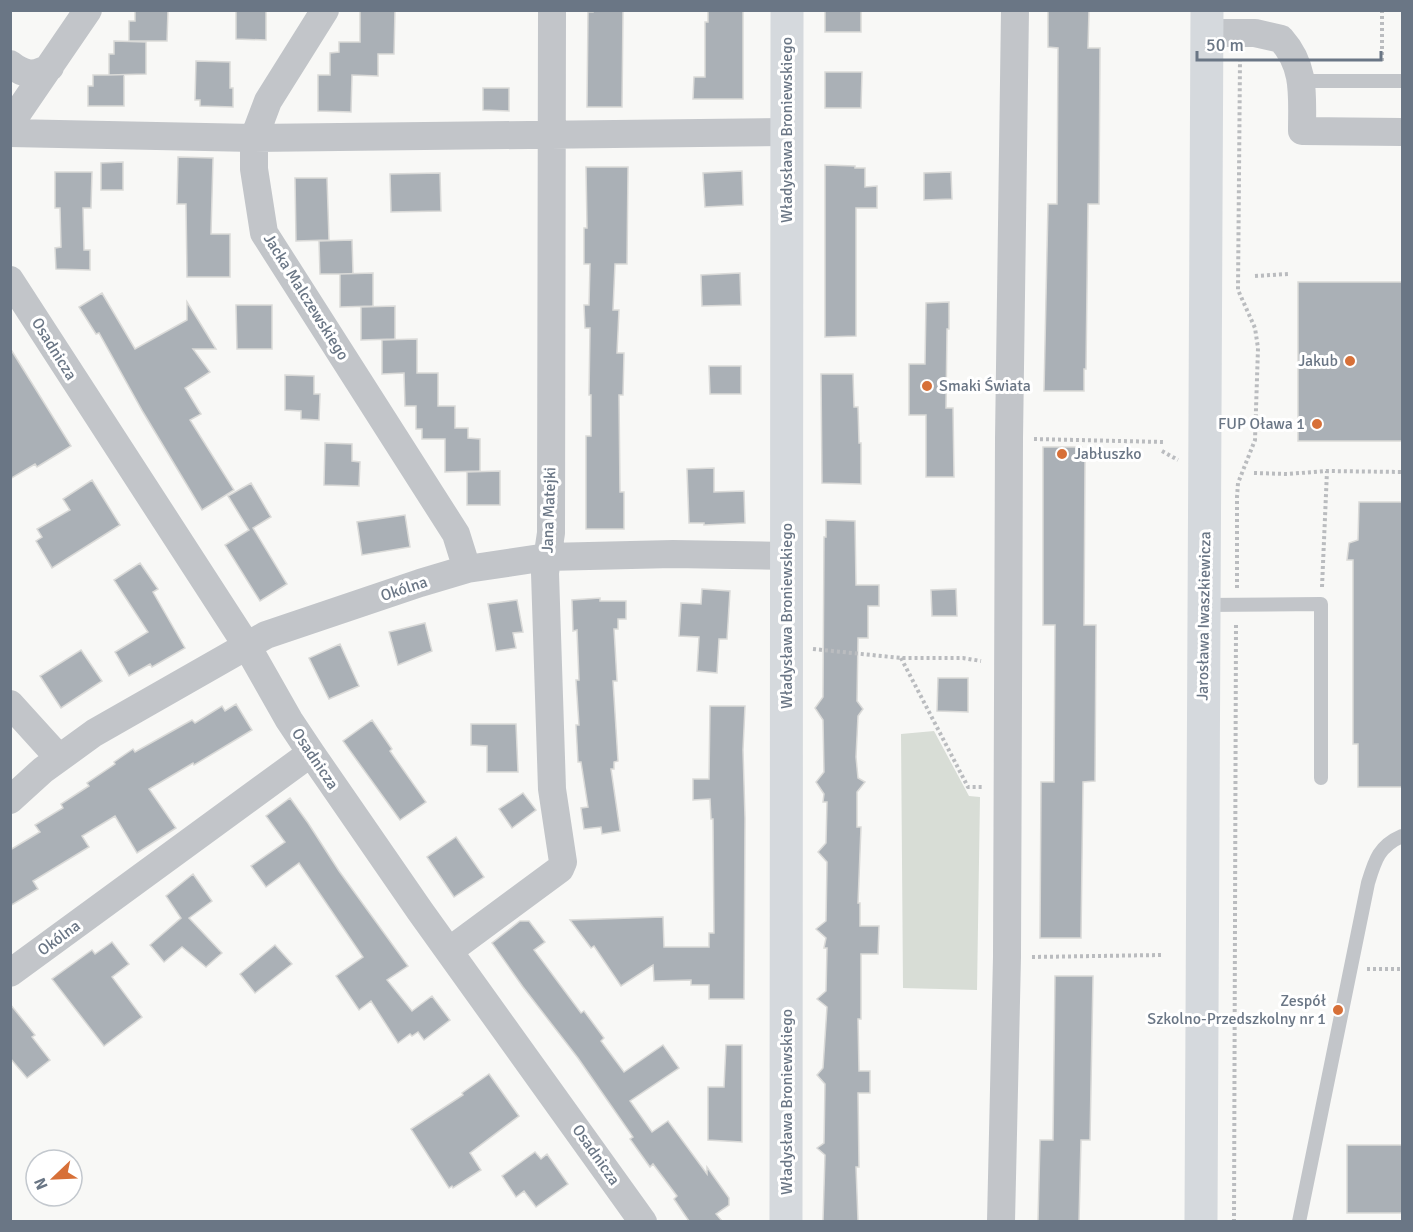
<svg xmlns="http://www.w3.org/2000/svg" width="1413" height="1232" font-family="Signika,sans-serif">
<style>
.green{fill:#d8ddd6}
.building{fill:#aab0b6;stroke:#dadad8;stroke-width:1.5}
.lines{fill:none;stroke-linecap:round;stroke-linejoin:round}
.path{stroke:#babcbf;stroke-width:4;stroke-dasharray:3 3;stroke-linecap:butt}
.lane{stroke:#c2c5c9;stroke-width:14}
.street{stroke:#c2c5c9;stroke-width:28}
.secondary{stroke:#d5d9dd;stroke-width:33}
.poi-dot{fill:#d77038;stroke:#fff;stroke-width:2}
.labels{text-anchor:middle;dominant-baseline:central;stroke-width:6;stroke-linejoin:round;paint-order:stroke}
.street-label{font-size:16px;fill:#6a7685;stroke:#fff}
.poi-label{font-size:16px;fill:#6a7685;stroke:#fff;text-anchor:end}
</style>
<rect width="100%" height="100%" fill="#f8f8f6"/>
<path class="green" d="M934,731l35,65 11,1 -3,193 -74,-2 -2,-254z"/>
<path class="building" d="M135,10h33l-1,31h-38v-20h6z
M236,10h30v30l-30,-1z
M360,10h35l-1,44h-16v22l-26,-1 -1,37 -33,-1v-36h12v-22l9,-1v-10h21z
M593,10h30l-1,97h-35l1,-95h5z
M708,10h35v89h-50l1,-22h11v-55h3z
M825,10h36v22h-36z
M1048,10h41l-1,38h12l-1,156h-11l-2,165h-2v22h-40l4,-187h9l1,-156 -10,-1z
M114,41l32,1v32l-37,1v-21h5z
M196,61l34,1v26h3v19l-33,-1v-6h-5z
M825,72h37l-1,36h-36z
M93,75h31v31h-36v-20h5z
M483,88h26v23l-26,-1z
M178,157l35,1 -2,76h19v43h-43l-1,-73h-9z
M123,162v28h-22v-27z
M825,165l30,1v2h10v19l12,-1v22h-21v128l-31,1z
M586,167h42l-1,97h-12l-2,46h6l-2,43h7l-1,42h-4l1,97h4v37h-38v-93h5v-41h-2l1,-67h-5l-1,-23h5l1,-41h-6v-36h3z
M742,171l1,34 -38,2 -2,-34z
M55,172h37l-1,36h-8l1,42h6v20l-34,-1 -1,-21 6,-1 -1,-39h-5z
M951,172l1,27 -28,1v-27z
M440,173l1,38 -50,1 -1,-38z
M295,178h32l2,62 -33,1z
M352,240l1,34h-33l-1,-33z
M373,273v33l-33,1v-33z
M740,273l1,32 -39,1 -1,-31z
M1298,282h104v159h-104z
M102,293l33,56 52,-29v-18l29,47h-23l17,23 -25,16 16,26 -11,6 44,70 -32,20 -59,-98 -44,-79 -3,1 -17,-27z
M949,302v27h-2l-1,79h7l1,69h-28v-62h-17v-51h16l1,-61z
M236,305h36v44h-35z
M395,306v33l-34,1v-33z
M417,339v34h21v33h17v22h13v10l12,1v32l-35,1v-33h-23v-10h-6v-23h-11l-1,-33 -22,1v-34z
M10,348l61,98 -34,21 -2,-3 -25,15z
M709,366h32v28h-31z
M821,374h32l1,33h4l1,36h2v41l-39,-1z
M285,375l29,1v18h6l-1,26 -18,-1v-8l-16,-1z
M325,443l27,1v17l8,1 -1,24 -35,-1z
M1043,447h39v13l3,1 -1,164h12l-1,156 -12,1 -2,156h-41l1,-156h13l1,-157h-12z
M714,468v24l30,-1 1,32 -41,2v-2h-15l-2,-54z
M500,471v34h-33v-33z
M92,480l28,45 -68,43 -16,-27 6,-4 -5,-8 33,-19 -7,-11z
M251,483l20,34 -18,11 34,56 -27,17 -35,-56 24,-15 -21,-34z
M1359,502h43v285h-44v-43h-5v-184h-6l2,-17 9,-3z
M405,515l5,32 -48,8 -5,-33z
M826,520l29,1 1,64h23v21h-11v32h-10l-1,63 6,8 -5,7 -2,41 2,21 7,4 -8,10v35h4l-3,76h2v23h19l-1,28h-17v65h-3l1,52h11v22h-12l1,74h-3l2,54h-35l2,-66 -8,-7 7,-5 1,-59 -8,-9 6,-7 4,-61 -10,-8 9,-8 1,-43h-3l2,-10 -10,-9 10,-8 1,-59 -9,-10 8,-9 1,-41h-4l1,-8 -8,-12 8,-10 -1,-52 -8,-12 8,-11 1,-160h2z
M140,563l18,26 -5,3 32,56 -33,19 -2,-3 -21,12 -14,-24 33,-20 -34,-52z
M702,589l28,2 -3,48h-8l-2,34 -20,-2 2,-34 -20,-1 2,-33 20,1z
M956,589l1,27h-25l-1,-26z
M600,598v3h26v18h-8v10h-4l3,52h-4l5,80 -4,1v7h-3l9,62 -18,3 -1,-7 -17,2 -3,-21 7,-1 -7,-45h-3l-2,-37h3l-3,-45h3l-2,-50 -4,1 -1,-31z
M517,600l6,32 -10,1 3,15 -20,3 -8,-47z
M425,623l7,28 -34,14 -9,-33z
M340,644l19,42 -30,13 -20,-41z
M81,650l21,31 -41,27 -21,-32z
M938,678h30v34l-31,-1z
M236,704l16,26 -58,35 -1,-2 -44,26 27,39 -39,25 -22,-37 -33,20 7,11 -56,34 5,8 -28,17v-56l30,-18 -5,-7 28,-17 -2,-4 28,-18 -2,-3 28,-19 -1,-2 19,-13 2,3 57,-32 3,3 27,-17 3,5z
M710,706h35l-2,44 2,68 -1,181h-35v-14h-18v-5l-37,1 -1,-16 -32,21 -27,-40 -3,2 -21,-28 93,-3 1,30h45v-14h5l-1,-114h-2l-1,-20 -17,1v-21h16z
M372,720l20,29 -2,2 36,51 -26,18 -57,-79z
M471,724h45l2,48h-31v-26l-16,-1z
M523,793l13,17 -24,18 -13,-19z
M290,798l18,25 31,48 69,95 -21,14 25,31 20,-15 18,24 -26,20 -6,-8 -6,4 -2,-2 -12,9 -27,-42 -12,9 -23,-34 27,-19 -64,-94 -33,24 -15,-21 34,-24 -19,-26z
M456,837l28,40 -30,20 -27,-40z
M193,874l19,27 -23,17 33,35 -16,14 -24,-20 -18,15 -14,-17 31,-27 -15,-22z
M520,921h9l16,21 -11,8 47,63 3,-2 20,27 -3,3 23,31 39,-27 16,23 -49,33 22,31 16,-11 39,53v-7l22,31v7l-13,9 6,7h-33l-15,-22 3,-3 -24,-32 -3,3 -20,-28 3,-2 -55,-79 -55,-71 -31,-44z
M112,942l17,22 -17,13 30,40 -38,29 -52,-67 40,-29 3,4z
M275,945l17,19 -37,29 -15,-19z
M1055,976h38l-3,164h-9l-2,81h-41l2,-81h13z
M10,1004l25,31 -3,2 18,23 -23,18 -17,-20z
M726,1045h16v97l-34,-2v-53h16z
M489,1074l30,42 -49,37 11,17 -28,18 -1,-2 -3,2 -38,-59 52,-34 -1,-2z
M1347,1145h55v68h-55z
M535,1152l6,7 6,-5 21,30 -32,23 -12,-16 -8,6 -14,-21z"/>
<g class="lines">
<path class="path" d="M1382,10v52
M1255,276l33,-2
M1034,439l129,3
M1162,451l16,9
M1254,473l33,1 40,-3 75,1
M1322,587l5,-116
M1237,588v-91l1,-14 17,-43 3,-92 -3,-20 -17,-38 2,-230
M813,649l88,9h62l18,3
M901,658l67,129h15
M1032,957l129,-2
M1367,969h35
M1234,1222l2,-600"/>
<path class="lane" d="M1302,81h100
M1203,605l118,-1v174
M1299,1222l69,-339c7,-23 11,-37 34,-47"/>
<path class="street" d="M325,10l-57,91 -14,37v31l10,64 192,301 11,35
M1207,33h48l26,6c25,28 21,57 21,92l100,1
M10,64c15,12 25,12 40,3
M10,124l78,-114
M10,133l244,5 533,-6
M10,280l237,366 42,74 22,33 109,158 223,311
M10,704l49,54
M10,800l33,-30 51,-37 172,-98 154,-52 47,-14 80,-12 126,-3 114,2
M449,951l111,-82 3,-7 -11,-73 -7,-216 6,-40 1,-523
M10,973l301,-220
M1001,1222l6,-265 2,-518 6,-429"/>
<path class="secondary" d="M786,1222l1,-1212
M1201,1222l6,-1212"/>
</g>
<g class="poi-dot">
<circle cx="1350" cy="361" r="6"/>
<circle cx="927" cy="386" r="6"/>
<circle cx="1317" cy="424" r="6"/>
<circle cx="1062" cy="454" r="6"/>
<circle cx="1338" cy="1010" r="6"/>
</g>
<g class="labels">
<g class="street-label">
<text transform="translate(787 130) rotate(-90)">Władysława Broniewskiego</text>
<text transform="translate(306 297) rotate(58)">Jacka Malczewskiego</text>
<text transform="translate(54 349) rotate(58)">Osadnicza</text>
<text transform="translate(549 510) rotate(-88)">Jana Matejki</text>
<text transform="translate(404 589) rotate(-18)">Okólna</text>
<text transform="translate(787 616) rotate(-90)">Władysława Broniewskiego</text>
<text transform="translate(1204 616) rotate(-89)">Jarosława Iwaszkiewicza</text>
<text transform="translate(315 759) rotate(56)">Osadnicza</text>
<text transform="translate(59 938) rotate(-36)">Okólna</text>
<text transform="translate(787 1102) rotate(-90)">Władysława Broniewskiego</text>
<text transform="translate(596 1155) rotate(55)">Osadnicza</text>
</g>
<g class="poi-label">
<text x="1338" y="361">Jakub</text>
<text x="939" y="386" text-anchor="start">Smaki Świata</text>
<text x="1305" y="424">FUP Oława 1</text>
<text x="1074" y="454" text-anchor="start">Jabłuszko</text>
<text x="1326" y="1001">Zespół<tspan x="1326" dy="18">Szkolno-Przedszkolny nr 1</tspan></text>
</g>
</g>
<rect width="1413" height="1232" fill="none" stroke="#6a7685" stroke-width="24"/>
<g transform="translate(54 1178) rotate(247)"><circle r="28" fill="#ffffff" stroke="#c3c8ce" stroke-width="1.5"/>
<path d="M0-4.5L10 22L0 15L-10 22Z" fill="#d77038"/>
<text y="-9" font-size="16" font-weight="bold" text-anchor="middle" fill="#6a7685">N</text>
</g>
<path d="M1197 51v9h184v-9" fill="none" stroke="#6a7685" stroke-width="3"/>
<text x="1206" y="51" font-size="18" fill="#6a7685" stroke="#ffffff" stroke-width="4.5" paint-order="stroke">50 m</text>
</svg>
